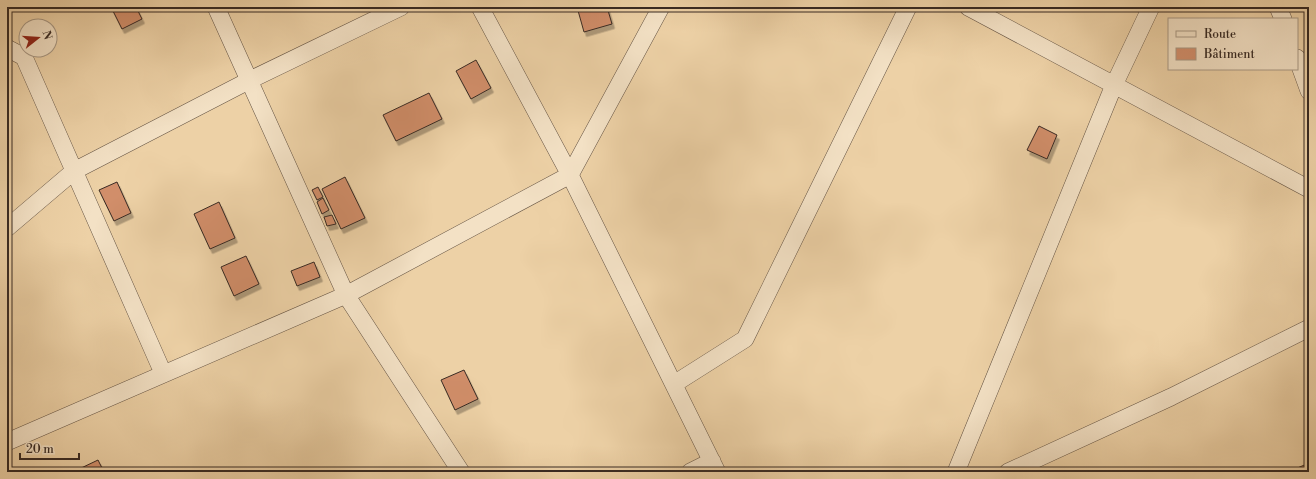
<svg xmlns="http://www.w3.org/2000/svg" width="1316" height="479" font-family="'Libre Bodoni',serif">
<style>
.building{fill:#d18e6b;stroke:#382a23;filter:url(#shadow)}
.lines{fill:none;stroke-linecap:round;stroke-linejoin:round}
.street-casing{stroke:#655444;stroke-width:18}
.street{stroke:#f3e1c5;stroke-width:17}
</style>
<defs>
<filter id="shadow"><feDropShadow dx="2.5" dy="4.5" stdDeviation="0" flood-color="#0004"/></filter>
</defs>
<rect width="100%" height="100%" fill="#edd1a6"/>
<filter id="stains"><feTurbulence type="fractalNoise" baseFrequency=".005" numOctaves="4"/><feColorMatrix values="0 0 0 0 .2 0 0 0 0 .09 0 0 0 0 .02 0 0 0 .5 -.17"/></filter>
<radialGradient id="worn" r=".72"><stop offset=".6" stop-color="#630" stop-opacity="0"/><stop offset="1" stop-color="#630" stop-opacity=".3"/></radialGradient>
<path class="building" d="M111,7h25l6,12 -20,10z
M577,7h30l5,17 -28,8z
M476,60l15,28 -20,11 -15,-28z
M429,93l13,26 -46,22 -13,-26z
M1039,126l18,9 -10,24 -20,-9z
M345,177l20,41 -24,11 -19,-40z
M117,182l14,31 -17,8 -15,-31z
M318,187l5,10 -6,3 -5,-10z
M323,198l6,12 -7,4 -5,-12z
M219,202l16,36 -25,11 -16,-35z
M332,215l4,9 -9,2 -3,-9z
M246,256l13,28 -25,12 -13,-29z
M314,262l6,15 -23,9 -6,-15z
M464,370l14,29 -23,11 -14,-30z
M98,460l6,12h-26l-1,-2z
M1309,463v9h-13l-1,-3z"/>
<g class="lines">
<g class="street-casing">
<path id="street" d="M216,7l130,288 115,177
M480,7l90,168 147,297
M968,7l341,182
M1278,7l5,12
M7,48l17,9 139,316
M1297,58l12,33
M7,228l67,-57 176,-91 151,-73
M674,384l71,-45 163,-332
M7,442l339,-147 224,-120 91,-168
M690,472l22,-11
M956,472l158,-387 37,-78
M1008,472l163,-75 138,-69"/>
</g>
<use href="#street" class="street"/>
</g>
<rect width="1316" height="479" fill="none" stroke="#edd1a6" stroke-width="24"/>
<rect x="8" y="8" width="1300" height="463" fill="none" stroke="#382a23" stroke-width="2"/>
<rect x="12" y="12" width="1292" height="455" fill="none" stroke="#382a23"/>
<rect x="1168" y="18" width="130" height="52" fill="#f3e1c5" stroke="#a89884"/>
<rect x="1176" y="31" width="20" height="6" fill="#f3e1c5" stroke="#a89884"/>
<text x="1204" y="38" font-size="12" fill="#382a23">Route</text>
<rect x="1176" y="48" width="20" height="12" fill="#d18e6b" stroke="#a89884"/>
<text x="1204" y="58" font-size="12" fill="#382a23">Bâtiment</text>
<g transform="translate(38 38) rotate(73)"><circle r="19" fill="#f3e1c5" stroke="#a89884"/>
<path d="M0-3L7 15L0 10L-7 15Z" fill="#8f2418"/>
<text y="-6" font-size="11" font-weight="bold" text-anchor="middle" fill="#382a23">N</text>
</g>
<path d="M20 453v6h59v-6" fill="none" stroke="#382a23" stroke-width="2"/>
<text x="26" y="453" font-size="12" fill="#382a23" stroke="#f3e1c5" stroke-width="3" paint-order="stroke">20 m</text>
<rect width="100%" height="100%" filter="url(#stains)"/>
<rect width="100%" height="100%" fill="url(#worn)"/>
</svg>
